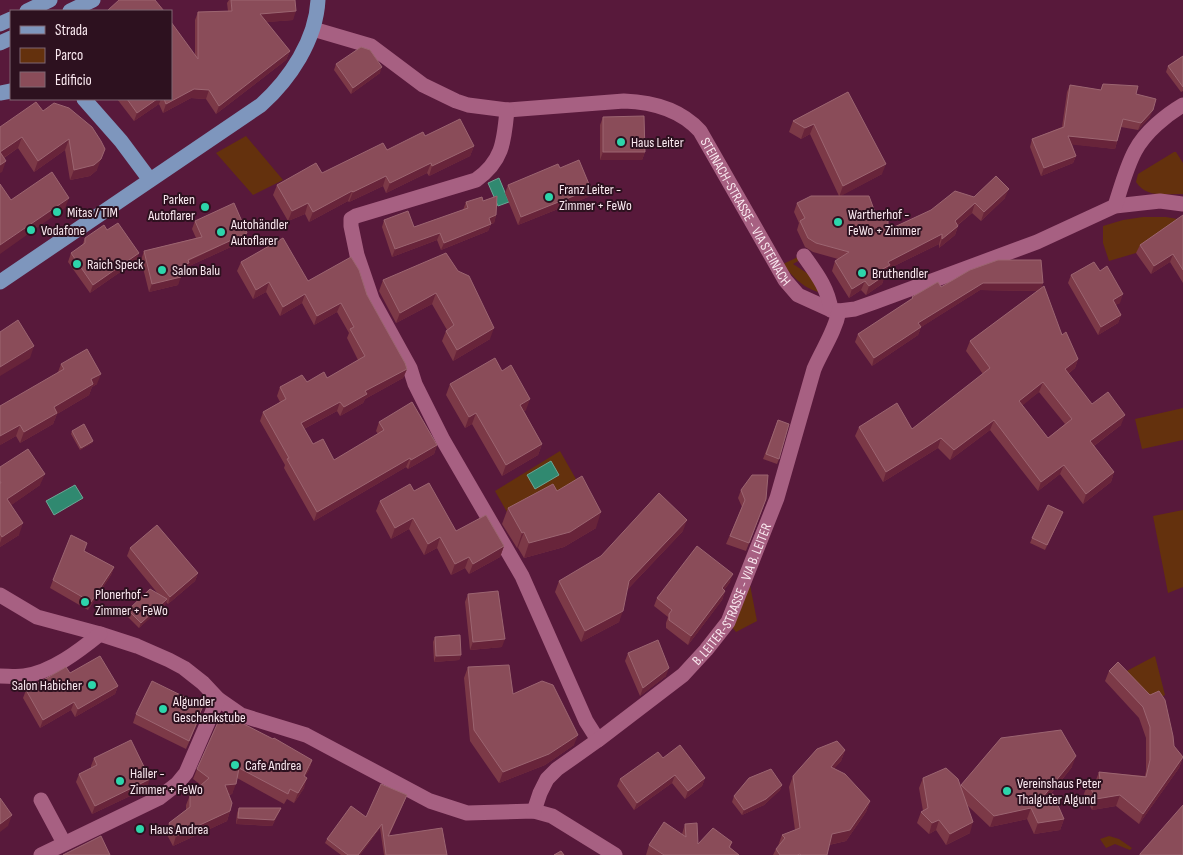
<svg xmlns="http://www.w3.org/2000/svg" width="1183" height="855" font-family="'Sofia Sans Condensed',sans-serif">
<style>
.green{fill:#64310d}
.water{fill:#308970;stroke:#6da696}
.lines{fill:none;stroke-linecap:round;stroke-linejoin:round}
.minor{stroke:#a76082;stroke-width:15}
.major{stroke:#7e96bd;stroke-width:15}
.wall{fill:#7c3947;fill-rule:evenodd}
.shaded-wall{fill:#68243a}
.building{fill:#8a4c59;stroke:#9c6571;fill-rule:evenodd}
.poi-dot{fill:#2dd5ab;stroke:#2d111f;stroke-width:2}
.labels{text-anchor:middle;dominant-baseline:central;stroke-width:4;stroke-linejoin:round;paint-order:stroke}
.poi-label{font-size:14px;fill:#fae9f0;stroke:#2d111f;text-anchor:start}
.street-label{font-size:14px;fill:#fae9f0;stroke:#2d111f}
</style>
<rect width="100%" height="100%" fill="#58193b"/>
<path class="green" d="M246,136l37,44 -30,15 -37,-42z
M1174,152h2l7,11v31c-17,-1 -36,5 -47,-12l2,-8z
M1143,217h23l17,3v2l-47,31 -27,8 -6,-18v-17l20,-6z
M798,257l2,3 -7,4 20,13 12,17c-20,-5 -28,-13 -41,-28l-1,-2z
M1183,408v32l-41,9 -7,-30z
M560,451l21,37 -70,31 -16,-28z
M1183,510v77l-15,6 -15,-77z
M749,580l8,41 -21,11 -5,-6z
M1155,656l10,39 -16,8 -26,-30z
M1109,836l10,3 13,9 -2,2 -15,-6 -9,4 -6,-9z"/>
<path class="water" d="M499,178l10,24 -11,4 -10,-23z
M551,461l8,14 -24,14 -8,-14z
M75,485l8,13 -29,17 -8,-14z"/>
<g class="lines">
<g class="minor">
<path id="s1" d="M313,29l58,17 52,39 33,16 12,4 39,5 117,-9c29,1 56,8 76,30l85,149 13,15 33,15 8,1 16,-2 20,-7 162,-60 78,-36 45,-5 23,3"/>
<path d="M507,110c-3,31 -4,51 -31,70l-120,36 -5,3v7l6,29 15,44 38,69 5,16 28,56 79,136 64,145 12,19"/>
<path d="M1115,206c6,-18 11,-38 20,-55 10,-19 31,-36 48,-46"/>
<path d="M804,256c12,17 24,32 27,54"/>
<path d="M0,595l37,22 63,17 37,12 32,14 15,8 19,15 15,16 23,16 65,20 124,66 37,12 67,-2 18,5 63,39"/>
<path d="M0,676c8,0 16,1 24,0 28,-4 55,-25 76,-42"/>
<path d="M41,800l23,43"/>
<path id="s2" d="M534,811l6,-18 7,-14 10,-10 41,-29 85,-65 23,-25 22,-28 49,-124 37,-129c8,-19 21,-37 25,-58"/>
<path d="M41,855l118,-57 18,-14 9,-11 32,-74"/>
</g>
<path class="major" d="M27,11l23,-11
M70,11l23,-11
M0,24l11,-5
M0,43l11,-5
M0,93l11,-2
M84,99l37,42 29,39
M0,282l261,-177c29,-26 55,-65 57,-105"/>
</g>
<path class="wall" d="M229,0h66l-2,20 -27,2 24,29 -4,9 -70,54 -10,-15 -15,-1 -28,15 -4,-9 -25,17 -17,-22h54l24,-44v-35l3,-8 30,-1 -1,-8z
M1183,56v35l-2,1 -15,-20 2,-6z
M336,64l44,9 -29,21 -17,-24z
M1103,84l33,10 14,23 -12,13 -17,-3 -6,22 -43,-5 4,12 -3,7 -32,13 -11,-29 2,-8 30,-12 5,-35 3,-7 31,5z
M848,92l34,82 -42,22 36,19 12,15 86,-33 31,1 -24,23 -9,-8 -14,12v1l-3,9 -16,13v-4l-51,25 -2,5 -1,1 -3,9 -16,11 -5,-5 -12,8 -17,-27 3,-10 3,-2 -25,-7 -8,-5 -8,-17 2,-7 -5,-11 3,-9 42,-7 -29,-62 -9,5 -12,-7 4,-11z
M43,111l54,59 -7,6 -20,4 -5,-30 -31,22 -16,-24 -14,10 -2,14 -2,-45z
M603,117l42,35 -3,8h-42v-35z
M425,136l49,10 -4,10 -41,20 -2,-3 -41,20 -3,-7 -34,16 -1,-1 -39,21 -4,-8 -17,7 -15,-26 4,-10 45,-12z
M560,168l31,21 -3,8 -70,28 -13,-32 3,-8z
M483,201l13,14 -2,8 -3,1 -3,7 -47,19 -4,-10 -45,17 -10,-30 2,-7 30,7 49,-17 3,-8z
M1183,215v68l-13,-21 -19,12 -15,-21 4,-8z
M195,221l52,12 -3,8 -57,26 -1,4 -6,2 -2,12 -29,7 -8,-32 3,-9 52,-13 -4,-9z
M107,230l32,23 -3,8 -46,32 -22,-31 3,-9 11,-7 3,-8z
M241,262l67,19 59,14 40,74 -4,9 -38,21 -2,4 -23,13 -3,-5 -33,18 9,15 21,16 44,-26 -2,-3 3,-9 58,23 -3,9 -26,15 -2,-2 -92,54 -30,-53 1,-3 -25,-44 3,-9 17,-10 -3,-6 3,-9 47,-9 31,-18 -11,-22 2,-5 -12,-21 -23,13 -12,-22 -22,13 -14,-24 -13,7 -16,-28z
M458,271l32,68 -37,22 -11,-20 4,-10 1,-1 -15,-26 -36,19 -17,-32 4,-11z
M1071,275l49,28 -5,2 6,10 -3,8 -20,12 -30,-52z
M1043,283l-2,5 21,47 16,24 -3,9 -7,6 24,30 29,21 -27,21 20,26 -3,10 -28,22 -23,-30 -22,17 -48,-61 -40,30 -12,-12 -55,34 -28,-46 4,-9 53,2 71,-55 -17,-23 4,-10 68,-50 -58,-1 -59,37 -3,8 -46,31 -17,-24 3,-8 54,-35v-2l29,-10zM1039,392l26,32 -17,14 -26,-33z
M61,364l36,20 -5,3 -3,8 -32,19 -4,10 -33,19 -4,-7 -16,9 58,-73z
M502,371l24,39 -2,1 18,33 -4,11 -36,21 -30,-52 -7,4 -19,-33 4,-11z
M778,420l1,39 -2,5 -14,-5z
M72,431l21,10 -1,2 -12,7 -9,-16z
M0,467l40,18 -29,20 8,30 -19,12z
M741,490l25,9 -20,52 -20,-7 16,-37 -4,-9z
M414,491l42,40 48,15 -4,11 -31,17 -4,-6 -14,7 -14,-27 -13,7 -15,-26 -18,10 -15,-28 4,-10z
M557,491l39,37 -32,19 -40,11 -6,-10h-1l-15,-24 6,-16z
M1061,517l-16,33 -15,-7 2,-5z
M683,531l-56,59 -8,32 -38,20 -26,-50 4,-11z
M130,548l68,25 -3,8 -27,23 -2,-2 -27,26 -13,-13 2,-5 31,-15 -32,-39z
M84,551l30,16 -3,8 -23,35 -38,-22 3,-8z
M730,582l-6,8 1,1 -3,9 -34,45 -22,-17v-5l2,-6 -14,-11 3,-8z
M468,594l34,53 -32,3 -5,-48z
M435,637l26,18 -2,5 -25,2 -1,-20z
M628,653l38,23 -26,20 -15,-35z
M1118,662l56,84 9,11 -4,11 -40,56 -23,-18 -24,4 -8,-16 4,-11 8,-3 3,-8 46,4 1,-5v-33l-7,-20 -34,-37 4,-10z
M468,667l45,27 61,51 -29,20 -46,18 -29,-42 -6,-63z
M118,686l-3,8 -40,23 -4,-7 -31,18 -17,-30 3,-8z
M136,714l61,10 -11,25 -53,-26z
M845,750l-4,11 -7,7 36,33 -4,11 -20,29 -17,4 -2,10h-54l3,-6 2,-3 4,-11 13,-5 -6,-43 4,-11z
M94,758l53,30 -55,26 -16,-32 3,-8 12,-6v-2z
M663,758l42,20 -3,8 -17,13 -13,-16 -38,27 -17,-24 3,-7z
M312,760l-3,10 -4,6 -1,12 -10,15 -7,-4 -3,5 -47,-26 -5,16 -3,1 1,16 -3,10 -54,25 -7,-13 3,-10 17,-13v-5l4,-10 11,-10 -8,-6 4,-10z
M1072,767l-23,29 15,23 -4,11 -26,4 -7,-15 -37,8 -22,-21 2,27 -24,12 -10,-15 -7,4 -12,-11 4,-11 2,-1 -4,-23 4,-10 38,8v-1z
M782,785l-2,5 -16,15 -22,10 -10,-13 2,-6z
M405,800l-16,36 58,19h-63l-4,-27 -20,27h-19l-16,-12 2,-4 39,-22z
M239,808h42l-9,18 -36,-2 1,-11z
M685,824l13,20 34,-2 -2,6 9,7h-93l3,-10 33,-11z"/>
<path class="shaded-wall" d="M296,11l-3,9 -36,3 3,-9z
M290,51l-4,9 -70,54 3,-8z
M382,67l-2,6 -29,21 2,-6z
M194,89l15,1 -3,9 -15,-1 -28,15 3,-9z
M157,99h4l-2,5 -25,17 3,-8z
M1153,110l-3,7 -12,13 3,-7z
M814,124l-4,10 -9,5 4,-11z
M1068,136l49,5 -2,8 -49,-5z
M22,137l-4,11 -18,12v-8z
M69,139l-4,11 -31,22 4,-11z
M474,146l-4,10 -41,20 3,-10z
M105,149l-8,21 -7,6 -20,4 4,-10z
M603,152h42l-3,8h-42z
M1076,156l-3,7 -32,13 3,-8z
M6,161l-4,11 -2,1v-8z
M431,163l-4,10 -41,20 4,-10z
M886,164l-4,10 -43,23 4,-11z
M386,176l-3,10 -34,16 4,-10z
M591,189l-3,8 -70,28 3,-8z
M1009,189l-4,9 -24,23 3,-9z
M352,191l-4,10 -39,21 4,-10z
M69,198l-4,10 -65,46v-9z
M308,203l-3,11 -17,7 4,-10z
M975,203l-3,10 -21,17 4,-9z
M496,215l-2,8 -7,2 2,-7z
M491,224l-3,7 -47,19 3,-7z
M958,226l-3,9 -16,13 3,-9z
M247,233l-3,8 -57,26 -1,4 -11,3 3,-8z
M440,233l-3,7 -45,17 3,-8z
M942,234l-3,10 -51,25 -2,5 -8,5 3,-9 7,-8z
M139,253l-3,8 -46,32 3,-8z
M1173,254l-3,8 -19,12 3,-8z
M885,275l-3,9 -16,11 3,-9z
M181,277l-3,8 -29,7 3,-8z
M865,281l-4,9 -12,8 3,-9z
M269,282l-3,10 -13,7 3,-9z
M983,283h60l-3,8 -60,-1 -65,41 3,-8z
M436,293l-4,11 -36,19 4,-10z
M305,294l-3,9 -22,13 3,-9z
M1123,294l-3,9 -10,5 3,-8z
M341,303l-4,9 -23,13 3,-9z
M1121,315l-3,8 -20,12 3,-8z
M921,327l-3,8 -46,31 2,-8z
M494,328l-4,11 -37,22 4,-11z
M34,346l-4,12 -30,18v-9z
M1078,359l-3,9 -14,11 4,-10z
M407,369l-4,9 -38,21 -2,4 -23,13 4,-9 21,-16z
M101,374l-4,10 -5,3 -3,8 -32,19 -4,10 -33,19 4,-11 30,-25 37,-28z
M1043,382l-4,10 -23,19 3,-10z
M530,399l-4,11 -10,5 4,-10z
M340,402l-3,9 -39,21 3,-9z
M476,413l-4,11 -7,4 4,-11z
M1125,415l-4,10 -34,26 3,-10z
M994,420l-4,10 -40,30 4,-10z
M20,425l-4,11 -16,9v-9z
M941,438l-3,10 -55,34 3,-10z
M93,441l-1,2 -12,7 1,-2z
M542,444l-4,11 -36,21 4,-11z
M437,445l-3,9 -26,15 3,-9z
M410,458l-4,9 -92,54 3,-9z
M1064,465l-4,9 -22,17 3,-9z
M1114,472l-3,10 -28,22 3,-10z
M45,474l-5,11 -37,26 4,-12z
M601,512l-5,16 -32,19 -40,11 5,-15z
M1063,512l-2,5 -16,33 2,-5z
M413,518l-4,11 -18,10 4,-11z
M687,520l-4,11 -58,61 4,-11z
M23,523l-4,12 -19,12v-4l2,-6z
M524,532l-6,16h-1l5,-15z
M440,537l-3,11 -13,7 4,-11z
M504,546l-4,11 -31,17 4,-10z
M469,557l-4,11 -14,7 4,-11z
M114,567l-3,8 -23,35 3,-8z
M198,573l-3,8 -27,23 2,-7z
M733,574l-3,8 -12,15 4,-9z
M725,591l-3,9 -34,45 3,-9z
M167,599l-1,5 -27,24 2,-5z
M623,611l-4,11 -38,20 4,-11z
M505,639l-3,8 -32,3 3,-8z
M461,655l-2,5 -25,2 2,-6z
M669,668l-3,8 -26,20 3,-8z
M118,686l-3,8 -40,23 3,-8z
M74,702l-3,8 -31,18 3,-8z
M578,735l-4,10 -29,20 -46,18 4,-11z
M845,750l-4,11 -14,16 4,-10z
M1076,756l-4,11 -34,42 4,-11z
M1183,757l-4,11 -40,56 4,-10z
M312,760l-3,10 -9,16 4,-10z
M675,775l-3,8 -38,27 3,-7z
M307,778l-3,10 -10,15 4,-10z
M705,778l-3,8 -17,13 3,-8z
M150,779l-3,9 -55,26 3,-8z
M236,784l-4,10 -10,1 3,-10z
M782,785l-2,5 -16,15 -22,10 2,-5z
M1120,795l-4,11 -24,4 4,-11z
M870,801l-4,11 -20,29 -18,4 4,-11z
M281,808l-9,18 -36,-2 2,-6z
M1031,808l-4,11 -37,8 4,-11z
M230,811l-3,10 -54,25 3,-10z
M12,815l-4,11 -8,6v-8z
M1064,819l-4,11 -26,4 4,-11z
M939,820l-3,10 -7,4 3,-11z
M973,822l-3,11 -24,12 4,-11z
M382,824l-2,4 -20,27h-2z"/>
<path class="building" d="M119,0h36l9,11h-55l-1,-1z
M231,0h64l1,11 -36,3 30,37 -71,55 -10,-16 -15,-1 -28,15 -2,-5h7v-77l27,37v-47l34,-1z
M361,47l9,3 12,17 -29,21 -17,-24z
M1183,56v31l-15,-21z
M1103,84l35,2 -2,8 20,5 -3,11 -12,13 -18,-4 -6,22 -49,-5 8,20 -32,12 -12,-29 32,-12 6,-42 31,5z
M848,92l38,72 -43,22 -29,-62 -9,4 -12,-7z
M127,99h30l-20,14z
M36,102l7,9 11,-8 15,5 23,19 9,14 4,8 -4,10 -7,6 -20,5 -5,-31 -31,22 -16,-24 -22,15v-25z
M644,116l1,36h-42v-35z
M460,119l14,27 -42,20 -1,-3 -41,20 -4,-7 -33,16 -1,-1 -39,21 -5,-9 -16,8 -15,-26 39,-22 6,10 61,-30 4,7 36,-18 2,4z
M0,152l6,9 -6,4z
M579,160l12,29 -70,28 -13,-32 50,-21 2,4z
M52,172l17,26 -69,47v-61l11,16z
M996,176l13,13 -25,23 -9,-9 -20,18 3,5 -16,13v-5l-54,28 2,3 -9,5 4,5 -16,11 -4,-5 -13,8 -17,-28 14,-9 -33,-9 -8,-5 -8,-17 5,-3 -8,-15 14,-7h58l7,19 12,-1v16l43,-20 24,-19 19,6z
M497,196l-1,19 -7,3 2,6 -47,19 -4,-10 -45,16 -11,-29 24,-9 6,16 54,-19 -2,-6 16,-5 1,4z
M234,203l13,30 -59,27 1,3 -11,3 3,11 -29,7 -8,-33 58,-14 -7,-16z
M1183,215v55l-10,-16 -19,12 -14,-21z
M118,223l21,30 -46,32 -22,-32 14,-10v-5l19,-13 3,5z
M283,238l25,43 43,-24 8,13 8,25 38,68 2,6 -42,22 2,3 -23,13 -4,-5 -39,21 12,21 10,-5 11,21 50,-30 -5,-8 33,-20 25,43 -26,15 -1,-2 -93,54 -30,-53 2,-1 -26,-46 23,-13 -6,-12 22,-12 5,7 17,-10 3,6 38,-22 -15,-27 4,-2 -13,-24 -24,13 -12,-22 -22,13 -14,-25 -13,8 -15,-28z
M446,253l12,18 11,5 25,52 -37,22 -11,-19 8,-6 -18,-32 -36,20 -17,-33z
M998,260h43l2,23h-60l-65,40 3,4 -47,31 -16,-24 55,-36 -1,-1 24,-14 2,-1 3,5 29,-17z
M1094,262l6,9 7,-5 16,28 -10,6 8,15 -20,12 -30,-52z
M1044,286l18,49 4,-3 12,27 -13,10 27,35 16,-12 17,23 -35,26 24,31 -28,22 -22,-29 -23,17 -47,-62 -40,30 -13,-12 -55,34 -27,-45 38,-24 15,26 78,-61 -20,-27zM1043,382l29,37 -24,19 -29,-37z
M18,320l16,26 -34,21v-35z
M87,349l14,25 -10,5 2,5 -39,23 3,6 -33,19 -4,-7 -20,11v-30l64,-37 -3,-5z
M495,358l7,13 9,-6 19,34 -10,6 22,39 -36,21 -30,-52 -7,4 -19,-33z
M778,420l11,4 -10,35 -13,-5z
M84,424l9,17 -12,7 -9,-17z
M28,449l17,25 -38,25 16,24 -21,14 -2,-3v-51h1l-1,-2v-14z
M752,475h16l-2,24 -17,44 -19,-7 15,-36 -4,-10z
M582,476l19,36 -31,20 -41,11 -5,-11 -2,1 -14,-25 45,-24 4,7z
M429,483l27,48 30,-16 18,31 -31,18 -4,-7 -14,7 -15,-27 -12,7 -15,-26 -18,10 -15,-27 30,-17 4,7z
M659,493l28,27 -58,61 -6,30 -38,20 -26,-50 42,-25z
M1048,505l15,7 -16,33 -15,-7z
M157,525l41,48 -28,24 -40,-49z
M71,535l16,8 -3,8 30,16 -23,35 -38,-22z
M697,546l36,28 -11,14 3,3 -34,45 -22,-16v-6l3,-4 -15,-12z
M150,589l17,10 -26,24 -13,-13z
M498,591l7,48 -32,3 -5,-48z
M460,635l1,20 -25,1 -1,-19z
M658,640l11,28 -26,20 -15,-35z
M100,656l18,30 -40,23 -4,-7 -31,18 -17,-30 40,-23 4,6z
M1118,662l32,33 9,-4 6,9 8,36 1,10 9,11 -40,57 -23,-19 -24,4 -8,-16 12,-4 -1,-7 47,5 4,-17v-33l-7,-20 -34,-36z
M509,665l4,29 29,-13 11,4 25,50 -29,19 -46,18 -29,-42 -6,-63z
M152,681l51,25 -4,9h1l-11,26 -53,-27z
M219,720l15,5 2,-5 37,19 1,-1 38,22 -8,16 3,2 -9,15 -8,-4 -2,5 -49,-26 -3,16 -11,1 7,18 -2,8 -54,25 -7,-13 21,-16v-12l19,-17 -12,-9z
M1061,730l15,26 -34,42 11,-4 11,25 -26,4 -7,-15 -37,8 -33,-31 40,-47z
M131,740l19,39 -55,27 -16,-32 18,-9 -3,-7z
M837,741l8,9 -14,17 14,7 25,27 -20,29 -18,4 -5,21h-26l-1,-1 -3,1h-17l-4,-6 9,-11 -3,-3 18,-7 -7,-52 24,-27z
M680,745l25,33 -17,13 -13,-16 -38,28 -17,-24 38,-27 5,6z
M946,768l12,11 15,43 -23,12 -11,-14 -7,3 -11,-11 7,-4 -5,-30z
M771,769l11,16 -16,14 -22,11 -10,-14 15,-18z
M381,784l26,11 -19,41 54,-8 5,27h-61l-4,-31 -24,31h-10l-21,-16 24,-33 15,11z
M0,798l12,17 -12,9z
M1183,805v50h-43v-1z
M239,808h42l-7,12 -36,-2z
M664,822l22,15 -1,-13 12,-1 1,21 15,-16 19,14 -3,5 10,8h-75l-15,-10z
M101,836l9,19h-47z
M561,851l3,4h-10z"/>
<g class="poi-dot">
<circle cx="621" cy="142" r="5"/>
<circle cx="549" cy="197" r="5"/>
<circle cx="205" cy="207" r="5"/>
<circle cx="57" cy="212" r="5"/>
<circle cx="838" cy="222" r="5"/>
<circle cx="31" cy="230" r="5"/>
<circle cx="221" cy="232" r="5"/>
<circle cx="77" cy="264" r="5"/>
<circle cx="162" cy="270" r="5"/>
<circle cx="862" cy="273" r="5"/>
<circle cx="85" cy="602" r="5"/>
<circle cx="92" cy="685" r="5"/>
<circle cx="163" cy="709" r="5"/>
<circle cx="235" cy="765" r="5"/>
<circle cx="120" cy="781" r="5"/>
<circle cx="1007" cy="791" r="5"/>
<circle cx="140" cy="829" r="5"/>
</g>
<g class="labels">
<g class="poi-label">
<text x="631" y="142">Haus Leiter</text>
<text x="559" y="189">Franz Leiter -<tspan x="559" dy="16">Zimmer + FeWo</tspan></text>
<text x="195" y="199" text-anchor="end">Parken<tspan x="195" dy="16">Autoflarer</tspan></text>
<text x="67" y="212">Mitas / TIM</text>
<text x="848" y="214">Wartherhof -<tspan x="848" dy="16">FeWo + Zimmer</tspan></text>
<text x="231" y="224">Autohändler<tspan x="231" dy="16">Autoflarer</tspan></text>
<text x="41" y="230">Vodafone</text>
<text x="87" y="264">Raich Speck</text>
<text x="172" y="270">Salon Balu</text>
<text x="872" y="273">Bruthendler</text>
<text x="95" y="594">Plonerhof -<tspan x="95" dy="16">Zimmer + FeWo</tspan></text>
<text x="82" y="685" text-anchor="end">Salon Habicher</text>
<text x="173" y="701">Algunder<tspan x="173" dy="16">Geschenkstube</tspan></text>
<text x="245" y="765">Cafe Andrea</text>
<text x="130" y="773">Haller -<tspan x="130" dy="16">Zimmer + FeWo</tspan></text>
<text x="1017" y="783">Vereinshaus Peter<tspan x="1017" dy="16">Thalguter Algund</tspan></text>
<text x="150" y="829">Haus Andrea</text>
</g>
<g class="street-label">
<text stroke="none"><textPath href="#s1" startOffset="508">STEINACH-STRASSE - VIA STEINACH</textPath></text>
<text stroke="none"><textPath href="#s2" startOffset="302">B. LEITER-STRASSE - VIA B. LEITER</textPath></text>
</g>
</g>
<rect x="10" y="10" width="162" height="90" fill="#2d111f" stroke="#7f6773"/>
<rect x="20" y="26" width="25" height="8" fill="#7e96bd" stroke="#7f6773"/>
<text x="55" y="35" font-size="15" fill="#fae9f0">Strada</text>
<rect x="20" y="48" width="25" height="15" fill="#64310d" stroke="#7f6773"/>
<text x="55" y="60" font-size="15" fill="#fae9f0">Parco</text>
<rect x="20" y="72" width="25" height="15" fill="#8a4c59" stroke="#7f6773"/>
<text x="55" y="85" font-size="15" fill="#fae9f0">Edificio</text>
</svg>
